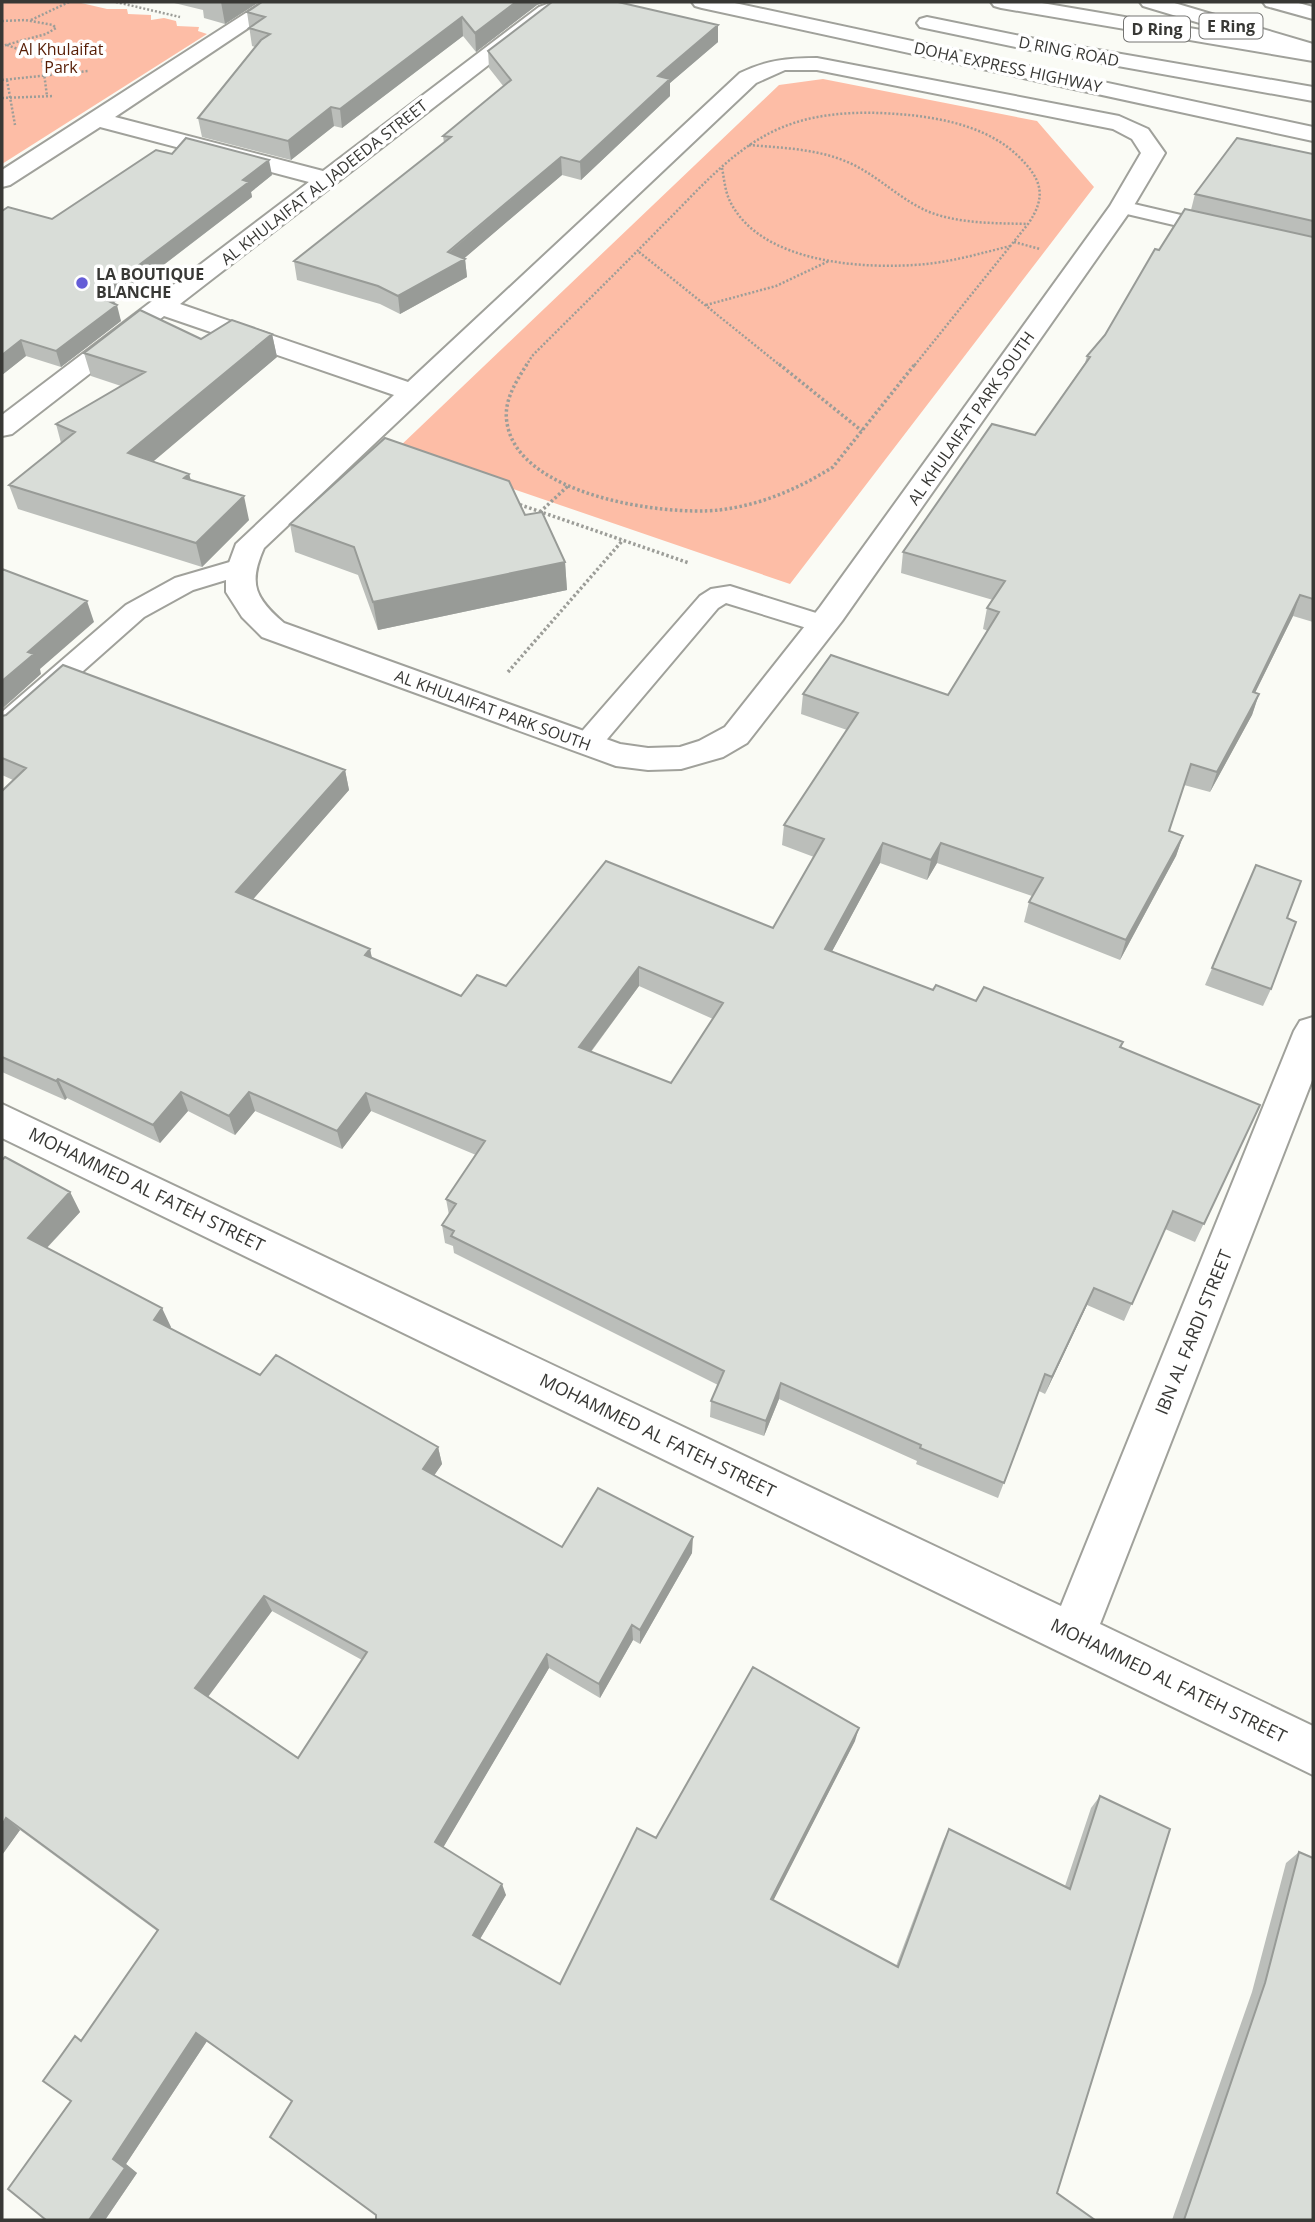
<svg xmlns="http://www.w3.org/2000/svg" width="1315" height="2222" font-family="'Open Sans',sans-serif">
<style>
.green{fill:#fdbda6}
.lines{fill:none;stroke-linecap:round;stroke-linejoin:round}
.lane-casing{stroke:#a0a19b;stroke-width:4}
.street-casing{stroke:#a0a19b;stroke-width:4}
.secondary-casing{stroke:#a0a19b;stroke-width:4}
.primary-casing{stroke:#a0a19b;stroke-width:4}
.highway-casing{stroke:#a0a19b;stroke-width:4}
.path-far1{stroke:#9c9d98;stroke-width:2.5;stroke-dasharray:2 2;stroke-linecap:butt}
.path{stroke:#9c9d98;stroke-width:3.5;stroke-dasharray:2.5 2.5;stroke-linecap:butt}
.lane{fill:#fff;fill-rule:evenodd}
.street{fill:#fff;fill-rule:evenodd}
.secondary{fill:#fff;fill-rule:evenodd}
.primary{fill:#fff;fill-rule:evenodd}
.highway{fill:#fff;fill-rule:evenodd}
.wall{fill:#bbbeba;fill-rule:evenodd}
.shaded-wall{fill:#989b97}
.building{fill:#d9ddd8;stroke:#989b97;stroke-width:2;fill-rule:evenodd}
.poi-dot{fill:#655dd7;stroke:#fff;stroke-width:2.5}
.labels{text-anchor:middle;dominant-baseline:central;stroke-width:7;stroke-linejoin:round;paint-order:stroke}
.shield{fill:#fff;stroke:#747472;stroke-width:2}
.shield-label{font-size:16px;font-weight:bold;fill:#383835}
.far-park-label{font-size:16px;fill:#561d05;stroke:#fff}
.far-street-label{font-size:16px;fill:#383835;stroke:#fff}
.far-poi-label{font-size:16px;font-weight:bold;fill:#383835;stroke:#fff;text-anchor:start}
.street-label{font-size:18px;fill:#383835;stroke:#fff}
</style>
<rect width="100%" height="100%" fill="#fafbf5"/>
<path class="green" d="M2,2h75l30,7h20l1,5 23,1v5l13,-2 12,3 1,5 22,1 -1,4 9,3 -205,130z
M823,79l214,42 57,66 -304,397 -393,-135 382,-364z"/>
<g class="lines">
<g class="lane-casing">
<path id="lane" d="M1121,201l107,25 3,4 -3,4 -7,2 -107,-25 -3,-4 3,-4z
M240,559l9,2 4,6 -4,6 -56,17 -49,27 -132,117 -10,2v-24l124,-107 49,-27z
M730,586l102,32 4,6 -4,6 -9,3 -97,-30 -8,5 -121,143 -10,3 -10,-3 -4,-7 4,-7 123,-141 11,-7z"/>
</g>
<g class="street-casing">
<path id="street" d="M263,2h24l-172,115 208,54 216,-164 14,-5h30l-3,4 -27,9 -373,289 228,78 332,-309c27,-13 48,-15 77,-15l302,58 29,13 17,24 -32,54 -291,414 -95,122 -24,14 -42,12 -33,1 -32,-4 -354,-129 -20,-20 -16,-25v-21l10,-27 158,-149 -230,-79 -152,118 -10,2v-21l307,-233 -209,-55 -90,58 -8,2v-17zM785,70h32l296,59 19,10 9,14 -31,53 -290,401 -95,120 -26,14 -19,6 -32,1 -28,-4 -336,-121c-29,-25 -36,-39 -20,-75l492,-465z
M1313,1017v61l-213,546 213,102v49l-1311,-637v-34l1059,502 233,-575 6,-10z"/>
</g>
<g class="secondary-casing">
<path id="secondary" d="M692,2h38l583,125v14l-611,-133 -7,-2z
M927,17l113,23 273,47v14l-273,-49 -120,-25 -3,-4 3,-4z"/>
</g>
<g class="primary-casing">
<path id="primary" d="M991,2h45l277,47v12l-312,-53 -7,-2z"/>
</g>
<g class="highway-casing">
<path id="highway" d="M1140,2h31l142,42v13l-170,-51z
M1263,2h32l18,5v12l-47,-13z"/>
</g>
<path class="path-far1" d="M116,2l64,15
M31,20l38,-18
M2,21l23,-1 28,5 3,3 -10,6 -44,12
M7,45l35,13 5,38
M2,80l86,-9
M7,80l8,45
M2,98l52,-2
M749,145c35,3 73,4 105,20 28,14 49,37 78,48 31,11 64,10 96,11
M722,168c2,10 3,22 7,31 29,65 137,71 197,65 29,-3 56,-11 84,-18
M1014,242l26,7
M639,252l142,114
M706,305l70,-19 53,-25
M526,366l6,-10c43,-43 86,-85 128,-128 37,-36 73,-81 123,-101 39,-16 84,-16 126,-12 38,4 79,13 108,40 24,23 31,40 11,69l-114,142"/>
<path class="path" d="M527,364c-11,18 -24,37 -20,59 11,72 155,93 212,87 42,-5 79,-21 114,-43l82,-103
M779,364l83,67
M515,503l174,60
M540,512l28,-26
M508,672l115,-132"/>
<use href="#lane" class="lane"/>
<use href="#street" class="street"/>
<use href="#secondary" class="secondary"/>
<use href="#primary" class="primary"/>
<use href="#highway" class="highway"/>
</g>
<path class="wall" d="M170,2h89l-34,22 -21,-6 -1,-8z
M262,2h284l-9,3 -61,47 -13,-16 -121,92 -8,-2 -43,34 -89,-23 -4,-19 57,-71 -3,-1 -5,-34z
M718,25v17l-48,41v13l-89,84 -19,-5 -98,83 1,1 2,18 -67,37 -20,-10 -83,-24 -3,-19 150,-118 -1,-7 61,-49 -15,-19 -1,-17z
M172,154l100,21 -21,17 1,5 -139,107 8,17 -60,46 -35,-11 -24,19v-164l50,8z
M1313,154v468l-20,-6 -38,77 4,1 -7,21 -42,77 -26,-7 -15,46 14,5 -7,20 -56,104 -96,-38 5,-20 3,-6 -95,-33 -10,17 -47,-17 -48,88 101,39 43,11 147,41 -2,6 139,57 -65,137 -30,-13 -41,92 -37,-16 -42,89 -6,-3 -41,107 -82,-34 1,-3 -138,-62 -15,37 -54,-19 1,-16 7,-16 -264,-132 -1,-7 -8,-3 -3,-18 7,-10 -3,-16 30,-44 -105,-44 -29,38 -87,-38 -20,24 -47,-24 -28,32 -93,-45 -2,2 -63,-28v-281l11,-11 -11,-5v-59l343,54 4,20 -96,109 117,50 2,9 89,38 312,-68 41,-71 -32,-12 2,-20 63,-95 -46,-16 2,-20 145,1 40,-64 -5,-2 4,-21 6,-8 -92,-27 2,-21 132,-117 50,-72 2,-7 18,-21 54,-85 32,-40 4,-16zM639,986l74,33 -42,64 -80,-31z
M272,334l5,23 -124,104 36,13 2,6 58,40 -47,47 -184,-58 -9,-24 52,-42 -5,-19 65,-38 -30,-10 -7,-23 117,-14z
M525,515l40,47 2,28 -189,40 -20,-55 -63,-23 -5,-28z
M1256,865l31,53 -16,71 -8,17 -58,-21z
M2,1160l68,32 10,20 -33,36 124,79 -1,1 90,47 178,72 4,17 -8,11 128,72 130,6 -52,91 -7,-4 -33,58 -51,-30 -106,179 63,48 -26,44 80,45 96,-146 199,-97 -82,159 123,66 47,-125 6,-12 116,57 26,-78 9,-12 -43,397 -681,22 -84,-114 -85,-60 -81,123 11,9 -32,47 -34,-119 11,-61 75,-109 -137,-101 -18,25zM272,1611l90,49 -64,98 -90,-61z
M1299,1852l14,368h-141l80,-228 34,-129z"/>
<path class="shaded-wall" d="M221,2h38l-34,22z
M517,2h29l-9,3 -61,47 -1,-19z
M462,17l1,19 -121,92 -2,-19z
M718,25v17l-48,41v13l-89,84 -1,-18 78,-86z
M331,107l3,19 -43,34 -3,-19z
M561,157l1,18 -102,87 5,-3 2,18 -67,37 -2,-18z
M269,160l3,15 -21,17 1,5 -150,115 -4,-16z
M117,305l4,16 -60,46 -5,-16z
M272,334l5,23 -142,120 -7,-24z
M21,340l5,16 -24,19v-20z
M189,474l6,23 -11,-19z
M244,496l5,24 -47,47 -6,-24z
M565,562l2,28 -189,40 -5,-28z
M1300,595l-7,21 -48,97 8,-21z
M87,601l7,21 -54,47 1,5 -39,35v-28l26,-29z
M1259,694l-7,21 -42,77 7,-20z
M345,770l4,20 -107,122 -6,-20z
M1183,836l-7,20 -56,104 6,-20z
M883,843l-3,20 -57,105 2,-19z
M941,843l-4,20 -10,17 4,-20z
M370,949l4,20 -9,-14z
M639,967v19l-59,80 -1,-19z
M58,1079l9,19 -2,2 -9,-19z
M181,1092l7,19 -28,32 -7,-18z
M249,1092l6,19 -20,24 -6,-19z
M366,1093l5,18 -29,38 -5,-18z
M70,1192l10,20 -42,45 -10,-19z
M1094,1288l-7,17 -42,89 7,-17z
M162,1308l9,19 -8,12 -9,-19z
M781,1383l-2,16 -15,37 2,-15z
M438,1447l4,17 -15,22 -4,-17z
M693,1537l-1,16 -52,91v-14z
M264,1596l8,15 -68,91 -9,-14z
M632,1625l1,15 -33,58 -1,-14z
M547,1654l2,14 -109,185 -5,-11z
M859,1728l-4,13 -86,168 2,-10z
M6,1818l14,12 -18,25v-30z
M502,1884l4,11 -29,49 -4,-9z
M196,2033l11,8 -81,123 11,9 -32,47h-16l24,-61z"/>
<path class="building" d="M262,2h254l-41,31 -13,-16 -122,92 -9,-2 -43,34 -90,-23 63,-78 9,-6 -21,-6 16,-11 -18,-5z
M552,2h66l100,23 -60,51 12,3 -90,83 -19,-5 -113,95 17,7 -67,37 -20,-10 -84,-25 157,-124 -8,-1 68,-56 -23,-29z
M186,138l83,22 -26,20 6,2 -151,114 19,9 -61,46 -35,-11 -19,15v-144l6,-4 44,12 104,-69 16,4z
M1237,138l76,16v67l-118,-27z
M1185,209l128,28v362l-13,-4 -47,97 6,2 -42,78 -26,-8 -22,67 14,5 -57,104 -97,-38 14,-24 -102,-35 -10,17 -48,-17 -58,106 108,41 3,-5 40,16 8,-14 139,55 -3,5 140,58 -56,119 -31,-13 -41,93 -38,-16 -42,89 -7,-3 -41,109 -84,-35 1,-3 -140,-62 -15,38 -55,-20 13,-30 -273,-135 3,-5 -12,-6 14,-21 -10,-5 39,-58 -119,-48 -29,38 -88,-39 -20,24 -48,-24 -28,33 -95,-46 -2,2 -54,-24v-266l24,-23 -24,-10v-42l4,-1 57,-50 282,105 -109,122 134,57 -5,6 96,41 16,-21 29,11 100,-125 167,67 51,-89 -40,-14 74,-112 -55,-19 28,-39 117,40 51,-83 -12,-4 18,-27 -102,-29 89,-128 43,11 55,-78 -3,-1 18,-21 50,-86 4,1zM639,967l84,36 -52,80 -92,-36z
M140,310l61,29 31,-19 40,14 -144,119 61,21 -5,4 60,18 -48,47 -187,-58 66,-53 -19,-8 89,-52 -61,-19z
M385,438l124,43 16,34 17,-3 23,50 -192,40 -19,-55 -64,-23z
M2,569l85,32 -59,51 6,2 -32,27z
M1256,865l45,16 -14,37 9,4 -25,67 -59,-21z
M5,1157l65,35 -42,46 134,70 -8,12 106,55 16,-20 162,92 -15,22 139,78 36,-59 95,49 -53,93 -8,-5 -33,59 -52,-30 -112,188 67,42 -29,51 87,49 77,-156 19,10 97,-171 106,61 -88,171 127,68 51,-138 121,60 30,-93 70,33 -113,364 38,27h-719v-5l-106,-78 22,-36 -96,-68 -83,126 12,9 -36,52h-43l-38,-31 63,-88 -28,-20 32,-45 6,5 77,-111 -152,-112 -4,7v-665zM264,1596l103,56 -69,106 -103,-70z
M1299,1852l14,6v362h-129l81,-237z"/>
<circle class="poi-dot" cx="82" cy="283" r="7"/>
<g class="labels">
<g class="shield">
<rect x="1199.5" y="13.5" width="63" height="25" rx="5"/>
<rect x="1124" y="16.5" width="66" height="25" rx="5"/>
</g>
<g class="shield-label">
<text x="1231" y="26">E Ring</text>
<text x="1157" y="29">D Ring</text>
</g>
<g class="far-park-label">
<text x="61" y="49">Al Khulaifat<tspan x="61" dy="18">Park</tspan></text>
</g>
<g class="far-street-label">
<text transform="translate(1069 51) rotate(11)">D RING ROAD</text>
<text transform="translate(1008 67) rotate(12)">DOHA EXPRESS HIGHWAY</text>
<text transform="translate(324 182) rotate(-38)">AL KHULAIFAT AL JADEEDA STREET</text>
<text transform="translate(971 418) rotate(-55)">AL KHULAIFAT PARK SOUTH</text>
<text transform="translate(493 710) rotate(20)">AL KHULAIFAT PARK SOUTH</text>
</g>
<g class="far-poi-label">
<text x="96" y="274">LA BOUTIQUE<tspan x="96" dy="18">BLANCHE</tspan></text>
</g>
<g class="street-label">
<text transform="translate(147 1189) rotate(26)">MOHAMMED AL FATEH STREET</text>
<text transform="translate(1193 1332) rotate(-68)">IBN AL FARDI STREET</text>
<text transform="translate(658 1435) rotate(26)">MOHAMMED AL FATEH STREET</text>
<text transform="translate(1169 1680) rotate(26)">MOHAMMED AL FATEH STREET</text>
</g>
</g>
<rect width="1315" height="2222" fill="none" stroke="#383835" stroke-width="7"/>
</svg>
